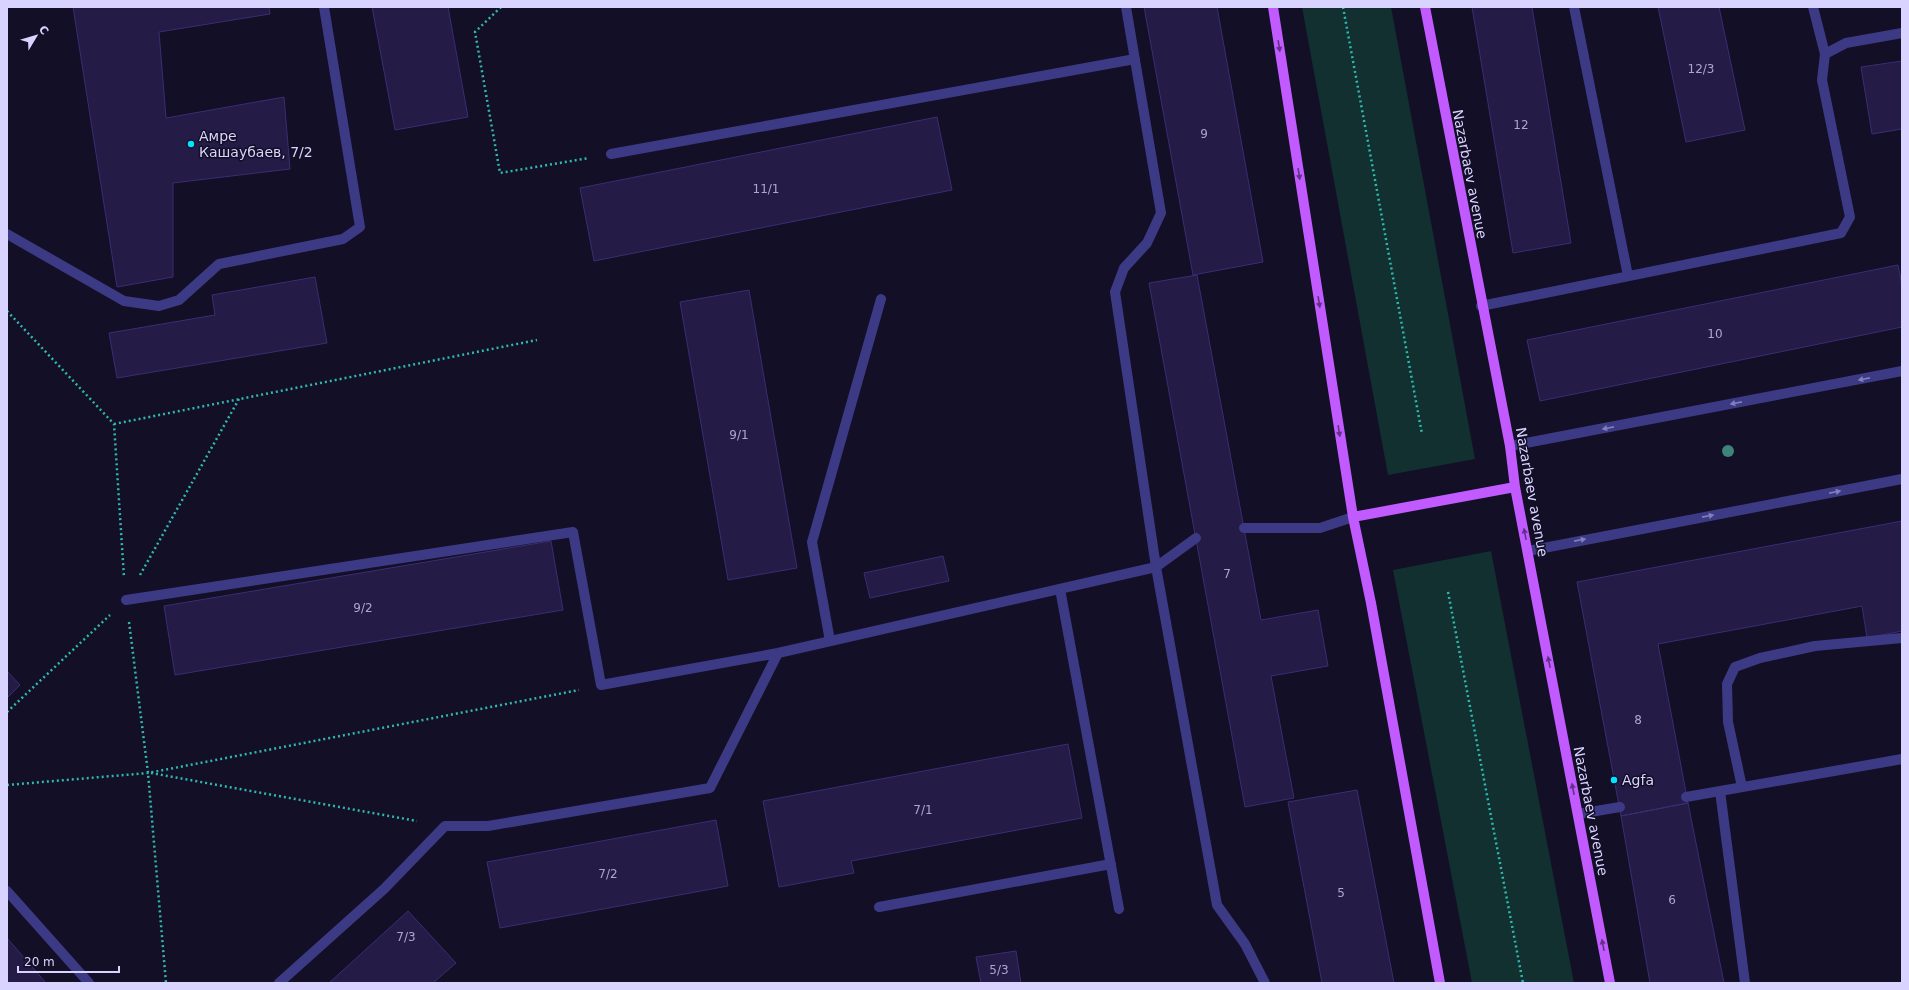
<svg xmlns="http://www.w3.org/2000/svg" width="1909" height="990" font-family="'DejaVu Sans',sans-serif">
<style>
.green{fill:#12302f}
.building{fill:#241b47;stroke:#3b2d73}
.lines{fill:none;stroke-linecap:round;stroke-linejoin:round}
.path{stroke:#2fb8b0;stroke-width:2.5;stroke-dasharray:2 3;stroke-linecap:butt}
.service{stroke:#3d3a85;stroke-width:10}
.primary{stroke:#c25bff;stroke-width:10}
.tree{fill:#3d827b}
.oneway{fill:#623188}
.oneway2{fill:#837fbc}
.poi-dot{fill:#00e5ff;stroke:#130f26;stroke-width:1.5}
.labels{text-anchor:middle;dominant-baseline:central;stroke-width:3;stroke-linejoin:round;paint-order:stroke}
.number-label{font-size:12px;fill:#aca6d1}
.poi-label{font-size:14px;fill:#d9d4ff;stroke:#130f26;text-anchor:start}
.street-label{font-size:14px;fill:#d9d4ff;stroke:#130f26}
</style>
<rect width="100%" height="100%" fill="#130f26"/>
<path class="green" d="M1302,7h89l84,452 -87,16z
M1491,551l83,432h-102l-79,-413z"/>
<path class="building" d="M73,7h196l1,7 -111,18 7,86 118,-21 6,72 -117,14v94l-56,10z
M372,7h76l20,110 -73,13z
M1144,7h73l46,255 -70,13z
M1472,7h60l39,236 -58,10z
M1658,7h61l26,123 -59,12z
M1902,61v68l-30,5 -11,-67z
M937,117l15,73 -358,71 -14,-73z
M1898,265l4,20v42l-362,74 -13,-61z
M1197,275l64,345 57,-10 10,56 -57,10 23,122 -49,9 -96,-524z
M315,277l12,66 -210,35 -8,-45 106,-18 -3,-20z
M749,290l48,278 -69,12 -48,-278z
M1902,521v110l-35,7 -5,-32 -204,38 30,159 -67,13 -44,-234z
M551,541l12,69 -388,65 -11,-69z
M943,556l6,25 -79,17 -6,-25z
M7,671l13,14 -13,13z
M1068,744l14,74 -231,43 3,12 -75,14 -16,-86z
M1357,790l37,193h-72l-34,-181z
M1688,803l36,180h-74l-29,-167z
M716,820l12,66 -228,42 -13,-66z
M408,911l48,52 -23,20h-104z
M7,938l39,45h-39z
M1016,951l5,32h-40l-5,-26z"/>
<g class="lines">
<path class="path" d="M501,7l-26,25 25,141 89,-15
M1343,7l79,427
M7,311l107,113 10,153
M114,424l423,-84
M140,575l99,-176
M1448,592l75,391
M129,622l19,151 18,210
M7,712l103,-97
M151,773l266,48
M7,785l141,-12 431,-83"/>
<path class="service" d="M1126,7l35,206 -14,30 -23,25 -9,24 41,275 61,338 28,39 20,39
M1574,7l54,269
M1813,7l12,47
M611,154l524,-95
M7,234l117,67 35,5 20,-6 40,-36 124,-25 17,-12 -36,-220
M1481,306l360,-73 9,-16 -28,-137 3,-26 21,-11 56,-10
M1510,446l392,-75
M1244,528h76l33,-11
M1528,551l374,-72
M1060,589l59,320
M126,600l447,-68 28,153 177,-32 378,-86 40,-29
M830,641l-18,-99 69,-243
M1742,787l-14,-65 -1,-38 8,-17 25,-9 55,-12 87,-8
M1720,791l25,192
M1686,797l216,-38
M1578,814l42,-7
M7,891l82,92
M879,907l232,-43
M279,983l105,-94 61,-63h43l222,-38 68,-135"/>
<path class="primary" d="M1273,7l80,510 18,86 69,380
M1425,7l85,439 5,41 95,496
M1353,517l162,-30"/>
</g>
<circle class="tree" cx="1728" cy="451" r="6"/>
<defs><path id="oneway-solid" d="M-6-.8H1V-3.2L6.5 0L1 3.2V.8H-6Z"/></defs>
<g class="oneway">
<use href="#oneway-solid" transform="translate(1279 46) rotate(81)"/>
<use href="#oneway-solid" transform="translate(1299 174) rotate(81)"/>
<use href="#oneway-solid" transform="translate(1319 302) rotate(81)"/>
<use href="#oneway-solid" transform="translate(1339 431) rotate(81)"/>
<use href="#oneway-solid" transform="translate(1525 534) rotate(-101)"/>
<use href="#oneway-solid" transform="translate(1549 662) rotate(-101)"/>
<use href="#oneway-solid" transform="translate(1573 789) rotate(-101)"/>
<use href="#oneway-solid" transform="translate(1603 945) rotate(-101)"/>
</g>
<g class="oneway2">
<use href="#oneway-solid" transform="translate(1864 379) rotate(169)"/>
<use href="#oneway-solid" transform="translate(1736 403) rotate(169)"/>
<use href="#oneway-solid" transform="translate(1608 428) rotate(169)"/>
<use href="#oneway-solid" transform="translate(1835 492) rotate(-11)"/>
<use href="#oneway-solid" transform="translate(1708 516) rotate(-11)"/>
<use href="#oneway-solid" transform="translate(1580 540) rotate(-11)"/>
</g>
<g class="poi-dot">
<circle cx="191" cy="144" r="4"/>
<circle cx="1614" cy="780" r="4"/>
</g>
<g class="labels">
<g class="number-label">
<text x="1701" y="69">12/3</text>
<text x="1521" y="125">12</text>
<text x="1204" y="134">9</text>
<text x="766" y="189">11/1</text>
<text x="1715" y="334">10</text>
<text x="739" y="435">9/1</text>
<text x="1227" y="574">7</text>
<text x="363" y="608">9/2</text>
<text x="1638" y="720">8</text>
<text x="923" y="810">7/1</text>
<text x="608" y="874">7/2</text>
<text x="1341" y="893">5</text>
<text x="1672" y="900">6</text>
<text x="406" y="937">7/3</text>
<text x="999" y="970">5/3</text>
</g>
<g class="poi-label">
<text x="199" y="136">Амре<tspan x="199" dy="16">Кашаубаев, 7/2</tspan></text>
<text x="1622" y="780">Agfa</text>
</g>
<g class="street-label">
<text transform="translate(1470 174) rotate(79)">Nazarbaev avenue</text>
<text transform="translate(1532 492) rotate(80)">Nazarbaev avenue</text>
<text transform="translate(1591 811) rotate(79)">Nazarbaev avenue</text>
</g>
</g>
<rect width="1909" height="990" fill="none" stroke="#d9d4ff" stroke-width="16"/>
<g transform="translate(36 36) rotate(52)" stroke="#130f26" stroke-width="3" paint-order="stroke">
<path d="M0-3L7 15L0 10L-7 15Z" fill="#d9d4ff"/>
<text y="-6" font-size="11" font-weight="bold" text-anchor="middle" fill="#d9d4ff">С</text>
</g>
<path d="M18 966v6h101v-6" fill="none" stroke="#d9d4ff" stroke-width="2"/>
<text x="24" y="966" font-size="12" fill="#d9d4ff" stroke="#130f26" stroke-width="3" paint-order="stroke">20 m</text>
</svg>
